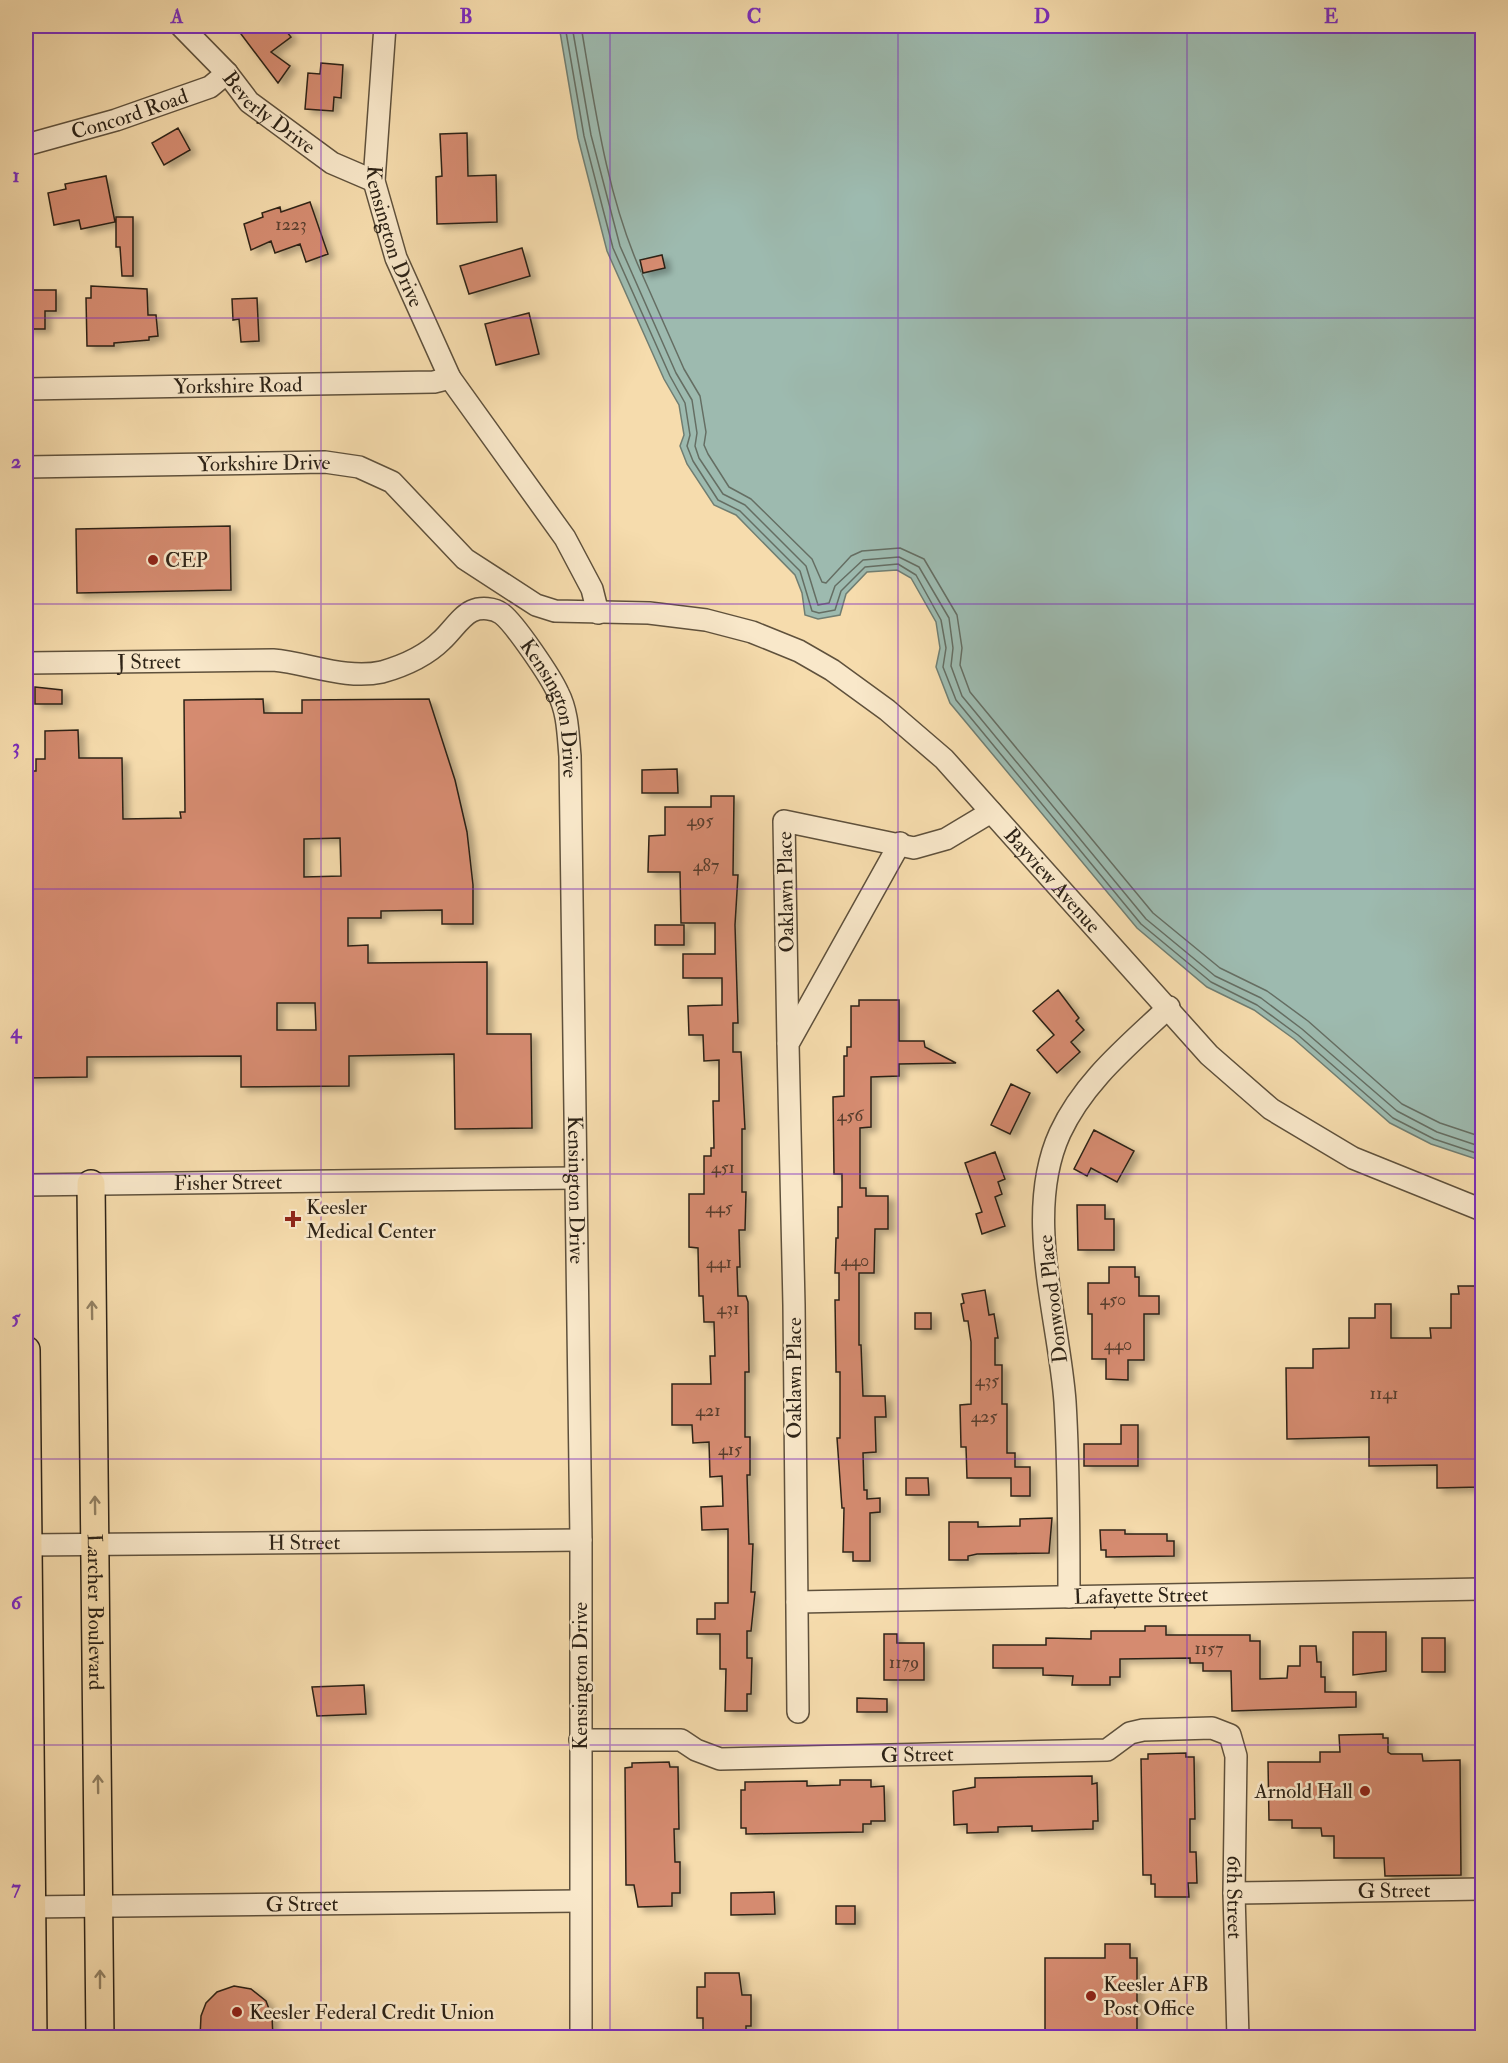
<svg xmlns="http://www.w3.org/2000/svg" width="1508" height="2063" font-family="'IM FELL Double Pica',serif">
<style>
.water{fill:#9dbaaf;stroke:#707e72;stroke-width:1.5}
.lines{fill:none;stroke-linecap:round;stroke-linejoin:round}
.shore{stroke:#656e63;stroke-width:1.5}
.building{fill:#d58b6f;stroke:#2d2317;stroke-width:1.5;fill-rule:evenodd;filter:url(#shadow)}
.minor-casing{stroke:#5f513c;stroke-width:24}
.major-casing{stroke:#2d2317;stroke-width:30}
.minor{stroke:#f9e8ca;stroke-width:21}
.major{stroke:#f6dcad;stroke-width:27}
.oneway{stroke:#928062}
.grid{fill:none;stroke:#7b2cbf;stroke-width:1.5;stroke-opacity:0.55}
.poi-dot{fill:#8f2418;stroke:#f9e8ca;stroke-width:2}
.labels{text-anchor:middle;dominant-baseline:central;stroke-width:5;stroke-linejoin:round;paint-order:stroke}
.number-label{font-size:18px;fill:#573d2d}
.street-label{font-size:21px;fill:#2d2317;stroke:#f9e8ca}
.poi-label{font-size:21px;fill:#2d2317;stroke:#f9e8ca;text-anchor:start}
.neatline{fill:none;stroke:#7b2cbf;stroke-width:2}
.grid-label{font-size:20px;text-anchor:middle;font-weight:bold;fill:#7b2cbf}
</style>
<defs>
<filter id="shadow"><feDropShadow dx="6" dy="4" stdDeviation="3" flood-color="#0004"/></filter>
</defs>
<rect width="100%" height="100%" fill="#f6dcad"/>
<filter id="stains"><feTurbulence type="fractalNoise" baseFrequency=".00333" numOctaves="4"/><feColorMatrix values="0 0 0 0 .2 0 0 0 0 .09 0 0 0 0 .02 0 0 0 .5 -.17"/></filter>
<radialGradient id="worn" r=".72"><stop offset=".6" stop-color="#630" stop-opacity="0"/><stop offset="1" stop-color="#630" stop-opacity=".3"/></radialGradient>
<path class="water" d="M559,26h923v1135l-51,-17 -41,-21 -96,-84 -40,-29 -47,-23 -70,-59 -187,-225 -14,-36 4,-19 -4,-26 -25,-44 -14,-8 -30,2 -21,22 -6,21 -22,4 -13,-4 -3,-22 -7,-18 -59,-60 -22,-10 -27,-41 -7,-18 4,-11 -5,-30 -15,-26 -57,-128 -29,-113z"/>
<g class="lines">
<path class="shore" d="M565,26l19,110 29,112 57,128 15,27 5,32 -3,11 6,15 25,39 22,11 60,60 12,40 7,2 16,-3 6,-19 24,-24 33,-3 18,11 25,45 5,28 -3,19 13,33 185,224 70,58 46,23 41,30 95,83 41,21 48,16
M572,26l19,109 29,111 56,127 16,27 5,33 -2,13 4,12 24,36 22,11 61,61 12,39 11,-2 6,-17 28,-26 36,-3 20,10 30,51 4,30 -2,18 11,30 184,223 69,57 46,22 41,31 95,82 40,21 45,15
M581,26c14,82 26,170 60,246
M642,274l42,95 16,27 6,36 -2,13 4,9 21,33 22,12 61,60 10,23 4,1 25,-27 11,-5 38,-3 24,11 33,56 5,33 -2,17 10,27 183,221 67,55 47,23 41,30 94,83 38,19 42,14"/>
</g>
<path class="building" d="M235,26h47l9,11 -20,15 19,14 -12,17z
M321,63l22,2 -2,33 -7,-1 -1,14 -28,-2 3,-36 12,1z
M178,128l12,22 -26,15 -12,-22z
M467,133l1,43 28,-1 1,47 -60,2 -1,-47 6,-1 -2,-42z
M106,176l9,46 -34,7 -2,-9 -25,5 -6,-32 18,-4 -1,-5z
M310,202l18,52 -22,8 -6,-18 -25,9 -4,-12 -20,9 -7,-26 19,-7 -1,-4 18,-6 1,5z
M116,217h17v59h-11l-2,-29h-4z
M522,248l8,28 -61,18 -9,-28z
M662,255l3,13 -22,5 -3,-13z
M91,286l56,3 1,26h8l2,21 -9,1v3l-35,3v3h-27l-1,-48h5z
M30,290h26v21h-11v18h-19v-23h4z
M257,298l2,43 -18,1 -2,-23 -6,1 -1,-21z
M529,313l10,41 -43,11 -11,-41z
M230,526l1,64 -154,3 -1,-64z
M35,687l27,3v14h-27z
M263,699l1,14h38v-13l127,-1 26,81 12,52 6,53v39h-31v-14l-61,1v7h-33v28l20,-1v18l119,-1v72h44l1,94 -77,1 -1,-75 -105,2v30l-108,1v-31l-154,1v20l-61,1v-307h10v-12h9v-28l33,-1 1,28h43l1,61 58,-1 -1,-6h5l-1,-112zM340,838l1,38 -37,1v-38zM277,1003h38l1,27h-39z
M677,769l1,24h-36v-23z
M711,796h23l-1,79h5l-3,50 3,98h-5v29h8l4,77h-3v63h4l-1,38h-6l1,37h-3l1,29h8l2,6 1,70h-4v65h5v38h-3l2,69h4l-2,48h4l-4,39h-4v27h5l-1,36h-4v17h-22l1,-42h-6v-35h-23v-15h18v-16h13v-74l-26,1 -1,-23 22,-1 -1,-30 -12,1 -1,-35 -16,1 -1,-18h-20v-41h39l-1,-28h5l-1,-34h-10l-1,-26h-4l-1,-48 -9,-1v-53h15v-38h7v-8h3l-1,-47h6v-41l-15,1 -1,-26h-14l-1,-29 34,-1v-27h-39v-24h32v-31h-34l-1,-51h-32l1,-36 16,-1v-28h46z
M655,925h29v20h-29z
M1058,990l21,28 -3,3 8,9 -13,12 9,10 -23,21 -20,-23 17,-15 -21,-24z
M859,1000h40v41h25l1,6 31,16 -57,1v12l-28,1v50l-11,1v60h6v8h22v33h-13l-1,44h-15v72h2l2,51h22l1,21h-11l1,35 -13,1 1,37h3v9l13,-1v14l-10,1v48h-17v-9h-10l1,-44h-2l-5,-70h3v-66h-4v-7l-1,-65h4v-27h-4l1,-35h2v-31h4v-33h-8l-1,-77 11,-1v-40h3v-9h4v-41h8z
M1011,1084l19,9 -20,41 -19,-9z
M1094,1130l40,21 -17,31 -26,-14 -4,8 -13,-7z
M995,1152l10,27 -7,3 4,12 -7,3 10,29 -23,8 -6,-20 6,-2 -17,-49z
M1077,1205h28v14h9v31h-36z
M1109,1267h26v10h4v19h20v18h-15v46h-16v20l-22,-1v-20h-14v-45h-4v-31h21z
M1458,1286h17v8h7v171h-3l1,22 -43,1v-23l-68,1v-29l-82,2 -1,-71h27v-19l36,-1v-30h26v-14h16v34h40l-1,-10h21v-34h8z
M985,1290l4,25 5,-1 4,24h-3v27h7v39h5v49h8v14h15v29h-19v-18h-44l-1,-31h-5l-1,-42 11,-1v-62l-3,-21h-4l-3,-17 3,-1 -2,-9z
M915,1313h16v16h-16z
M1121,1425h17v41h-54v-22h37z
M906,1478h22l1,17h-23z
M1052,1518l-3,35 -72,1 -9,2v4h-19v-38h29v5l42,-1v-7z
M1100,1530h25v4h42v7h7v15l-68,1v-7h-5z
M1145,1626h21v9h84v6h10v38l27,-1 1,-12h12v-20h16l1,16h4v15h4v15h31v15l-124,4 -1,-40h-28v-8h-13v-5l-70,1v18h-10v8h-38l1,-9 -30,-1v-7h-50v-23h53v-7l45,1v-8h54z
M1353,1632h33v39l-33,4z
M884,1634h13v9h27v37h-40z
M1422,1638h23v34h-23z
M364,1685l2,29 -49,2 -5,-29z
M857,1698l30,1v13h-30z
M1383,1734v4h5v14l3,2h31l1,7 37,-1 1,115 -76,1 -1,-18h-50v-22h-12l-1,-8h-29v-8h-23l-1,-58h52v-10h20l-1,-17z
M1186,1753v4h8l1,62h-5v33h6l1,31h-9l1,14h-34v-13h-4v-9h-8l-2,-116h7v-5z
M669,1762l1,5h8l1,62h-5l1,33h5v31h-8v13l-34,1 -4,-22h-8l-1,-117 7,-1v-4z
M1092,1776v8l5,-1 1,38h-5v8l-61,2v-5l-34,1v5l-31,1v-9l-13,1 -1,-34 22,-4v-9z
M840,1780h31v7l13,-1 1,35h-14v3h-8v8l-117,2v-6h-5v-38h4v-8l62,-1v5l33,-1z
M774,1892l1,22 -44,1v-22z
M836,1906h19v18h-19z
M1105,1944h25v14h7v76h-92v-76h60z
M705,1973h34l3,22h9v31h-5v11h-43v-19h-6v-31h8z
M234,1986l17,3 15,12 6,16 1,20h-73l1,-21 5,-13 11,-11z"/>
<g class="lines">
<g class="minor-casing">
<g id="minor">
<path id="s1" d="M181,26l46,47 22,29 83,61 42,18"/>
<path id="s2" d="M385,26l-11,155 22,77 54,120 115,160 27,51 6,24"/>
<path id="s3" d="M26,145l90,-25 94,-33 17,-14"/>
<path id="s4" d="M26,389l408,-7 16,-4"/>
<path id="s5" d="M26,467l299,-5 34,5 33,15 73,77 71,46 19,6 94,2 57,7 46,12 47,19 33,19 55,40 57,49 265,296 62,54 82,49 129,52"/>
<path id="s6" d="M26,663l247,-3c35,3 73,20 109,12 21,-6 44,-16 60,-32 9,-8 19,-24 30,-29 9,-4 22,-3 30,3 13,10 49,63 56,79 10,19 10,42 12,63l11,784v498"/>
<path d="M788,1043l-4,-222 130,27 32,-9 45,-27"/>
<path id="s7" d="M26,1185l549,-7"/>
<path id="s8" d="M26,1545l555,-5"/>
<path d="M1069,1597c0,-64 0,-130 -4,-195 -6,-84 -42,-188 -5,-269 24,-52 68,-87 109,-126"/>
<path id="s9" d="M797,1602l685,-13"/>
<path d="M798,1712l-4,-407 -6,-261 112,-201"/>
<path id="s10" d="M580,1740h101l15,10 24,9 387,-9 23,-17 13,-3 69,-2 18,7 6,21 -2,137 4,145"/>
<path id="s11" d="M1234,1893l248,-4"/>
<path id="s12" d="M26,1907l554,-6"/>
</g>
</g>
<g class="major-casing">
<g id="major">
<path id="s13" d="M91,1184l9,854"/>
<path d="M26,1350l7,688"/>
</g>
</g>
<use href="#minor" class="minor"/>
<use href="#major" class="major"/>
</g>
<defs><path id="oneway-shaft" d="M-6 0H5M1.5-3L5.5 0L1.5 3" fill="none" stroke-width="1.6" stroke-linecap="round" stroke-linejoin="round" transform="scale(1.5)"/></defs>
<g class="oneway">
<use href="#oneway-shaft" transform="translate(92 1310) rotate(-91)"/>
<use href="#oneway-shaft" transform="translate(95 1505) rotate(-91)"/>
<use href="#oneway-shaft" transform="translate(98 1784) rotate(-91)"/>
<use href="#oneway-shaft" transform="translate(100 1979) rotate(-90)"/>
</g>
<path class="grid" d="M321,26v2012M610,26v2012M898,26v2012M1187,26v2012M26,318h1456M26,604h1456M26,889h1456M26,1174h1456M26,1459h1456M26,1745h1456"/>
<g class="poi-dot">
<circle cx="153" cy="560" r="6"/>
<path d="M290 1210h6v6h6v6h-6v6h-6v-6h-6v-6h6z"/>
<circle cx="1365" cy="1791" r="6"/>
<circle cx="1091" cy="1996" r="6"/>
<circle cx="237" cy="2012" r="6"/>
</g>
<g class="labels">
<g class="number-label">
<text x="291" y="224">1223</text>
<text x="700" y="820">495</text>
<text x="706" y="865">487</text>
<text x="850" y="1115">456</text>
<text x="723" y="1167">451</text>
<text x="719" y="1207">445</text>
<text x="855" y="1260">440</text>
<text x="719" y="1262">441</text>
<text x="1113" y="1299">450</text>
<text x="728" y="1308">431</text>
<text x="1118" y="1344">440</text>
<text x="987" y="1380">435</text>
<text x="1384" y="1393">1141</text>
<text x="708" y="1410">421</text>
<text x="984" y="1416">425</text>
<text x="730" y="1449">415</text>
<text x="1209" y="1648">1157</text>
<text x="904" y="1662">1179</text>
</g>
<g class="street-label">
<text stroke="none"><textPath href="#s1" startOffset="124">Beverly Drive</textPath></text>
<text stroke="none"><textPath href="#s3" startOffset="108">Concord Road</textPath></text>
<text stroke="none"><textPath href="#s2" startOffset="214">Kensington Drive</textPath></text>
<text stroke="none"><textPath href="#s4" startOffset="212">Yorkshire Road</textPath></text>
<text stroke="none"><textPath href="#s5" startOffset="238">Yorkshire Drive</textPath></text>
<text stroke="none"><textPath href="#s6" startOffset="123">J Street</textPath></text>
<text stroke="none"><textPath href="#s6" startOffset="609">Kensington Drive</textPath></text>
<text stroke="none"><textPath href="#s5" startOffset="1174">Bayview Avenue</textPath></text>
<text transform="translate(786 892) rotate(-91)">Oaklawn Place</text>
<text stroke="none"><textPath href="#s7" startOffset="202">Fisher Street</textPath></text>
<text stroke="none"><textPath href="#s6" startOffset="1095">Kensington Drive</textPath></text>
<text transform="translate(1053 1299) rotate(-97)">Donwood Place</text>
<text transform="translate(794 1378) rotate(-90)">Oaklawn Place</text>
<text stroke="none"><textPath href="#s8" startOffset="278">H Street</textPath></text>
<text stroke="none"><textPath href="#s9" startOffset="344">Lafayette Street</textPath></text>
<text stroke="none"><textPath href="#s13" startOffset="428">Larcher Boulevard</textPath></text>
<text transform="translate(580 1676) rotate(-90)">Kensington Drive</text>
<text stroke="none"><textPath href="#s10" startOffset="342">G Street</textPath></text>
<text stroke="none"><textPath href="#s11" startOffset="160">G Street</textPath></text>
<text stroke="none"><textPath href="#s10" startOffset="825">6th Street</textPath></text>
<text stroke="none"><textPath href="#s12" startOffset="276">G Street</textPath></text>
</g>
<g class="poi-label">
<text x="165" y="560">CEP</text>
<text x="306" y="1207">Keesler<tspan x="306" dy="24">Medical Center</tspan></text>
<text x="1353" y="1791" text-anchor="end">Arnold Hall</text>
<text x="1103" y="1984">Keesler AFB<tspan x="1103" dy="24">Post Office</tspan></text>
<text x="249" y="2012">Keesler Federal Credit Union</text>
</g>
</g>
<rect width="1508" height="2063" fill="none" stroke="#f6dcad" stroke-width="66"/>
<rect x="33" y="33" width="1442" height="1997" class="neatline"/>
<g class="grid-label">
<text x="177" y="23">A</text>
<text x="466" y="23">B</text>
<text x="754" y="23">C</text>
<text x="1042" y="23">D</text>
<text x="1331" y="23">E</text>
<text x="16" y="182">1</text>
<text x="16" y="468">2</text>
<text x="16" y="753">3</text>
<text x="16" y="1038">4</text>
<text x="16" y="1324">5</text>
<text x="16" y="1609">6</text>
<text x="16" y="1894">7</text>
</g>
<rect width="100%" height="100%" filter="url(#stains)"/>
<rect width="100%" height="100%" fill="url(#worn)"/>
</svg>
